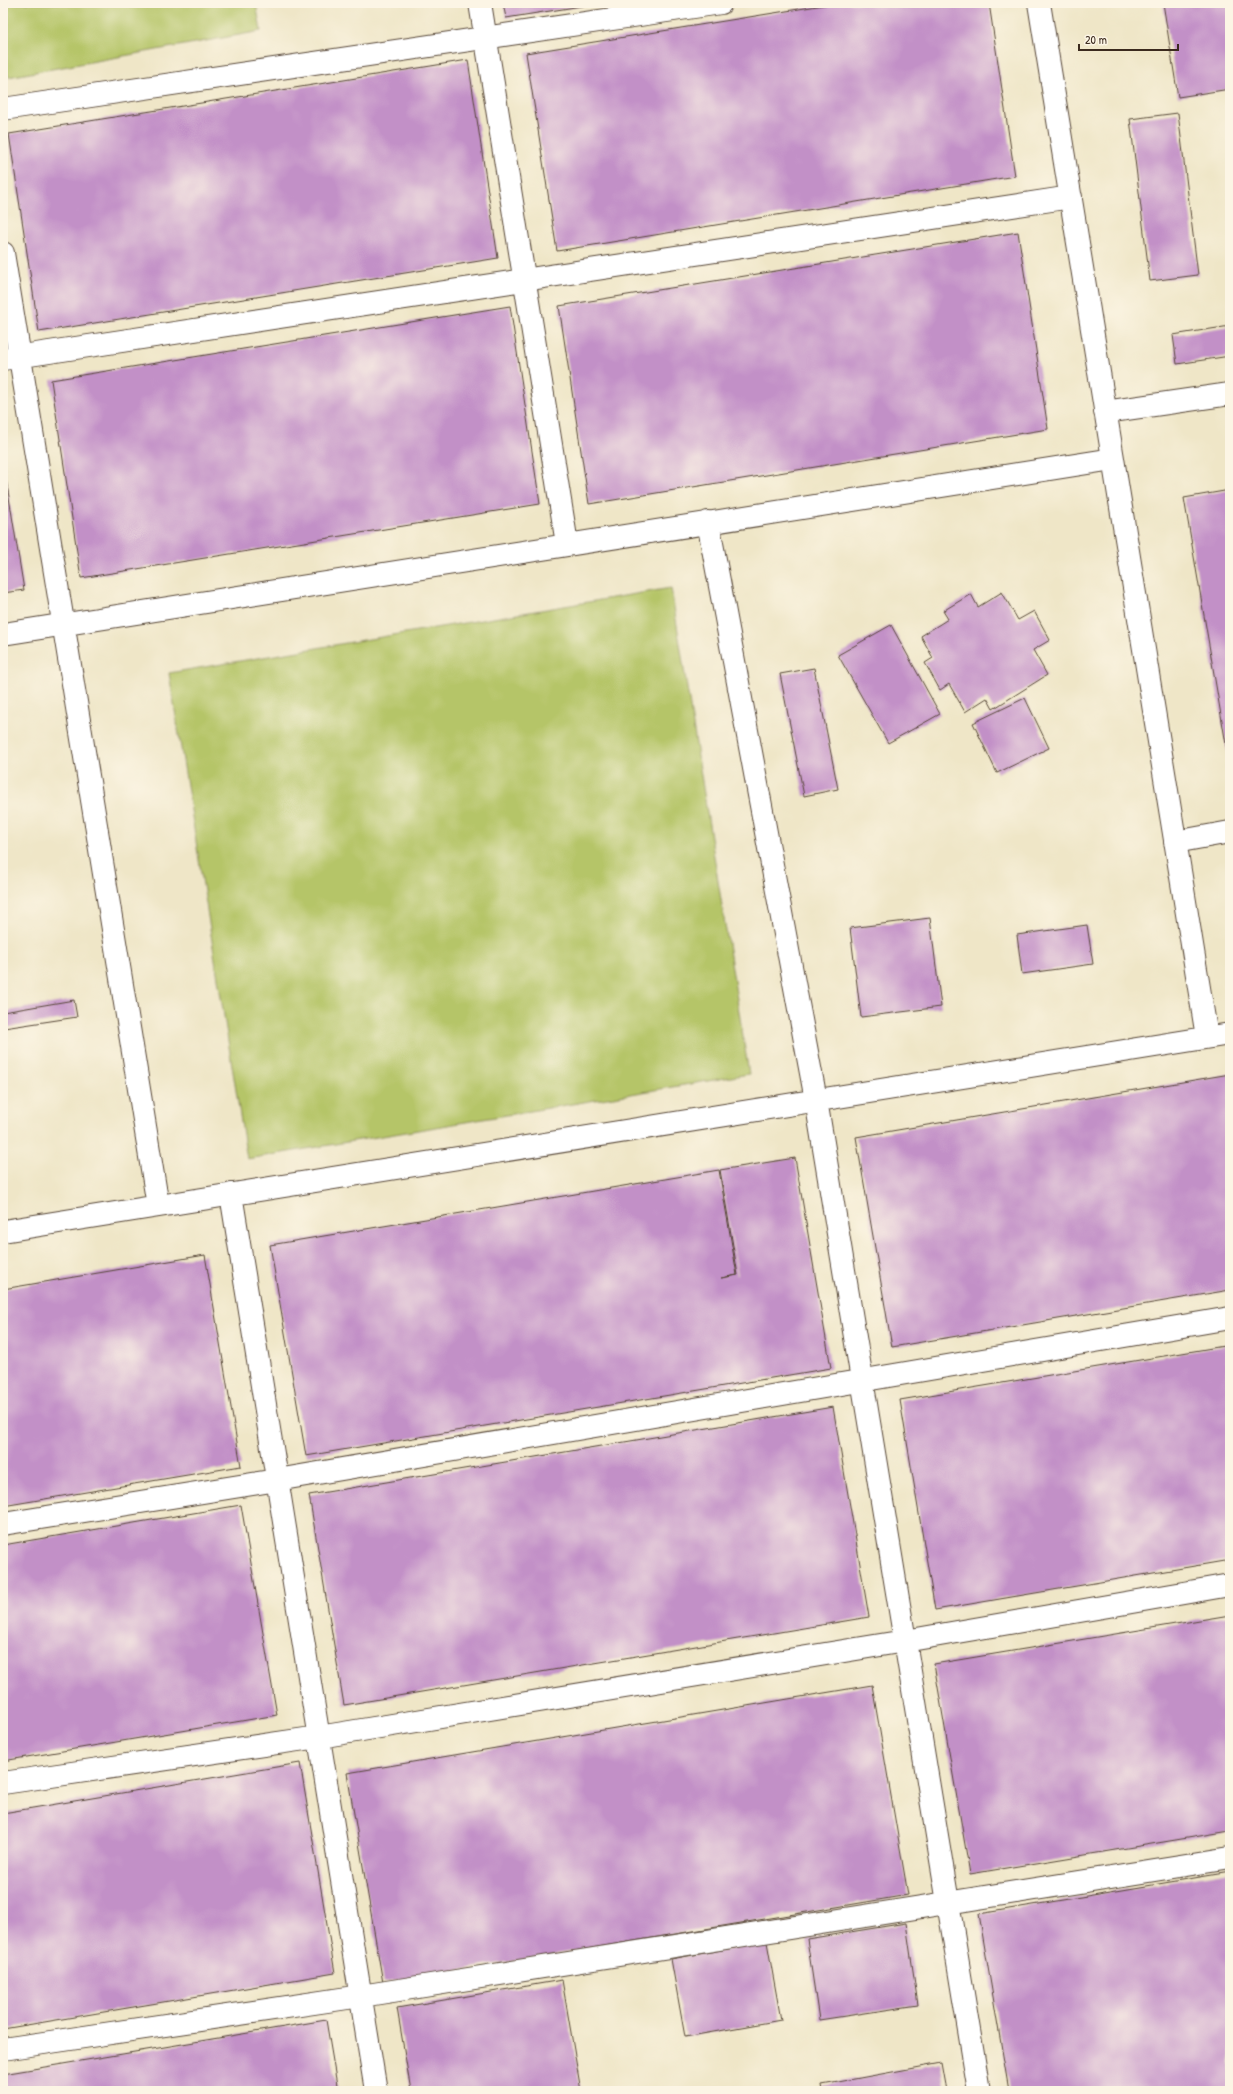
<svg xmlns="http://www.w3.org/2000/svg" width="1233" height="2094" font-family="'Patrick Hand',sans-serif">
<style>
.green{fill:#b5c568;stroke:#787843}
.building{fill:#c290c7}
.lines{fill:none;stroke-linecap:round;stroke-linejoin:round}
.minor-casing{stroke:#564637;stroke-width:24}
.minor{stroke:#fff;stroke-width:22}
</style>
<rect width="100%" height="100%" fill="#fcf5e5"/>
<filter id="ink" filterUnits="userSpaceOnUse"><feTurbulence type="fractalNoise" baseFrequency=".025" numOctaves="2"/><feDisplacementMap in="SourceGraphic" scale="8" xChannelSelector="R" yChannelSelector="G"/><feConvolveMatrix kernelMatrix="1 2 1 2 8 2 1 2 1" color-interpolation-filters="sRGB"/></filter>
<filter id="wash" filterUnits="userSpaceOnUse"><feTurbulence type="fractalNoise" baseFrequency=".012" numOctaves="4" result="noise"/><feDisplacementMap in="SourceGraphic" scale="16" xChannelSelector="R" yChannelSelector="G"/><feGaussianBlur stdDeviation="0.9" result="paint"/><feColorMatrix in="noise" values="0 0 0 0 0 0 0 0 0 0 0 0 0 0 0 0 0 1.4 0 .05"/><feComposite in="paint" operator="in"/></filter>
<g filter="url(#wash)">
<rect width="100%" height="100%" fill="#efe6c7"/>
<path class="green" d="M3,3h253l5,28 -253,46 -5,-25z
M671,588l78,486 -502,85 -78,-486z"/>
<g id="blocks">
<path class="building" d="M503,3h91v1l-88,14z
M836,3h153l26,173 -458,75 -31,-198z
M1163,3h67v86l-52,8z
M468,60l30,198 -459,74 -30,-198z
M1178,113l20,162 -48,6 -20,-162z
M1018,232l30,197 -459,75 -30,-198z
M510,306l30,198 -459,74 -30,-198z
M1230,326v30l-53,8 -4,-29z
M3,460l21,130 -21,3z
M1230,490v272h-1l-45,-264z
M1002,592l16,28 16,-9 16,29 -17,10 14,25 -54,34 -6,-11 -22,14 -16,-28 -9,6 -15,-27 8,-5 -12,-22 27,-17 -5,-8 28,-17 7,13z
M891,625l49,89 -52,29 -50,-88z
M814,668l24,121 -34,7 -24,-122z
M1025,698l24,50 -52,25 -24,-50z
M930,918l11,89 -80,10 -11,-89z
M1087,925l6,39 -71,10 -5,-39z
M74,1000l3,17 -73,11 -1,-16z
M1230,1074v216l-338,57 -36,-210z
M795,1158l36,210 -525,88 -36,-211 449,-75 18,105 -16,3 17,-3 -18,-105z
M205,1255l36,211 -238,40v-217z
M1230,1345v215l-295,50 -35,-210z
M833,1407l36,210 -525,88 -35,-210z
M241,1505l36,210 -274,46v-216z
M1230,1615v216l-260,43 -36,-210z
M872,1685l36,210 -525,88 -36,-210z
M300,1763l35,210 -332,56v-216z
M1230,1872v216l-19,3h-202l-30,-177z
M906,1923l12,82 -99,15 -12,-81z
M767,1942l14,78 -96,17 -14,-78z
M562,1980l19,111h-170l-14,-83z
M326,2020l12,71h-335v-17z
M941,2063l5,28h-123l-1,-6z"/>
</g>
</g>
<g filter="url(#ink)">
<use href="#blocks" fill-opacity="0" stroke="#564637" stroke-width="1"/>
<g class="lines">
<g class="minor-casing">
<path id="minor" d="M480,3l87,541
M1039,3l168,1034
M3,109l718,-106
M3,253l155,953
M3,359l1068,-162
M1105,412l125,-18
M708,522l108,578 163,991
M3,634l1110,-175
M1175,842l55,-10
M231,1194l145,897
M3,1231l1227,-197
M3,1524l274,-44 953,-162
M3,1783l316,-46 586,-96 325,-56
M3,2049l358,-53 869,-138"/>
</g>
<use href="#minor" class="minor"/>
</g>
</g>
<rect width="1233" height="2094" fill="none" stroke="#fcf5e5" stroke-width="16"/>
<path d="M1079 44v6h99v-6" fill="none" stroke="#3b2a1e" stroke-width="2"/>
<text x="1085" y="44" font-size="12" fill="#3b2a1e" stroke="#fcf5e5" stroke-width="3" paint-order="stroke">20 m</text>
</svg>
